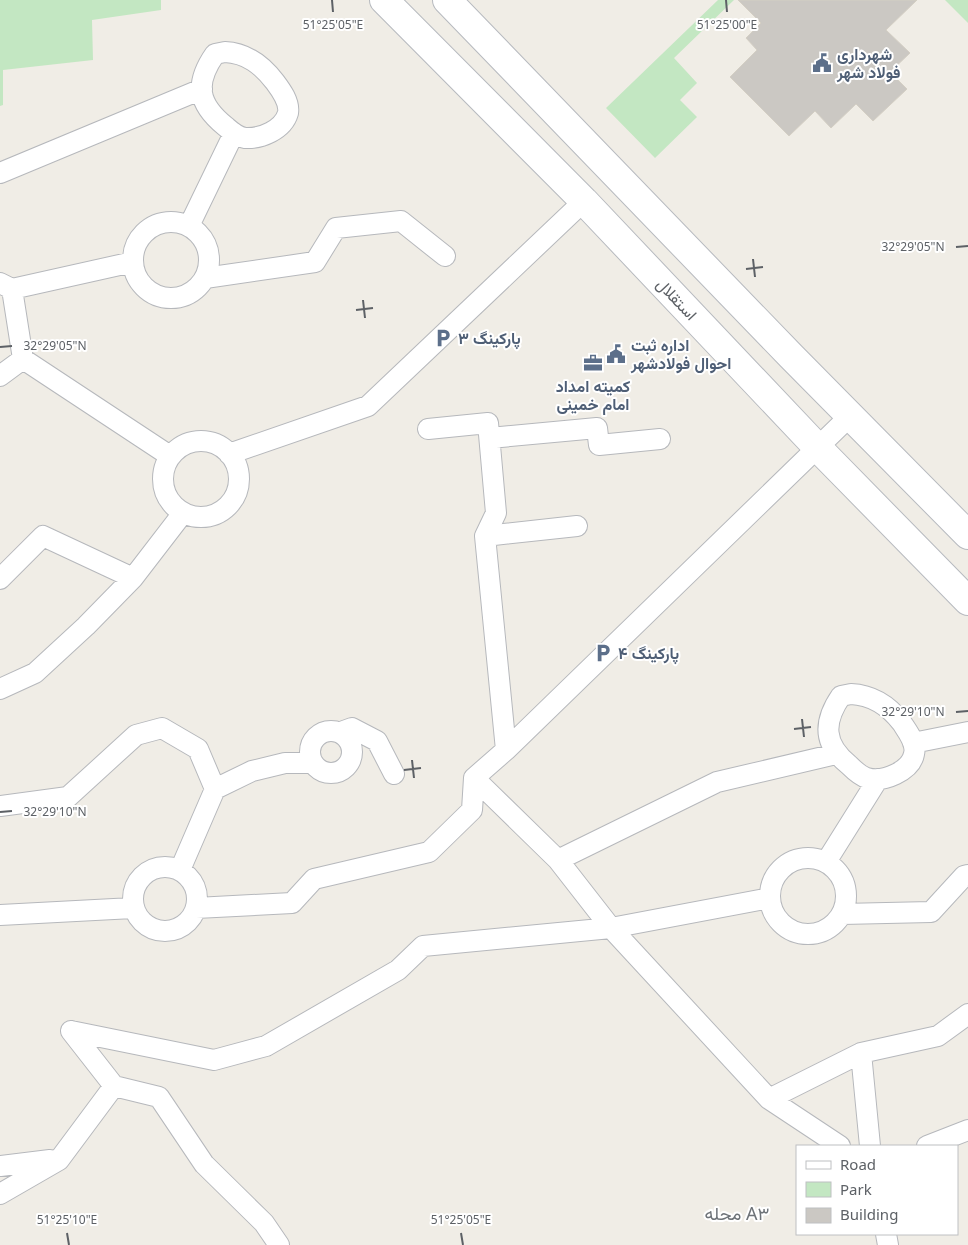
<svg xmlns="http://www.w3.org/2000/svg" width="968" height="1245" font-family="'Noto Sans',Vazirmatn,sans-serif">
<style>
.green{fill:#c3e7c2}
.building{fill:#cbc8c3;stroke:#d4cfc4}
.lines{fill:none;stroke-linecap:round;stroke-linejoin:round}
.street-casing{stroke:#b6b8bc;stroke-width:22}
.secondary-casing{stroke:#b7babf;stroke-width:30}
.street{stroke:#fff;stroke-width:20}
.secondary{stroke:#fff;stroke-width:28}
.ticks{fill:none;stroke:#5d6166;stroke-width:2}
.labels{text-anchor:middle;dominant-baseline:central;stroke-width:4;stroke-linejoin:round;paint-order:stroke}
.service-label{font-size:16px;font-weight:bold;fill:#4e5e75;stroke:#fff;text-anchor:start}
.street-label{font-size:16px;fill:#5d6166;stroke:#fff}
.neighbourhood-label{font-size:18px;fill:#6e7378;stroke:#fff}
.ticks-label{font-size:12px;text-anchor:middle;fill:#5d6166;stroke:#fff;stroke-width:4;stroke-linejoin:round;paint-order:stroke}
</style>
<rect width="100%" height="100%" fill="#f0ede6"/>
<path class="green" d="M0,0h161v10l-69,10 1,40 -90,10v35l-3,1z
M718,0h16l-60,58 23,25 -17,17 17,17 -42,41 -49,-50z
M945,0h23v23z"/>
<path class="building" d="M738,0h179l-31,30 24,23 -20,19 17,17 -34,32 -17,-17 -25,24 -16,-17 -26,25 -59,-59 27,-27 -11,-12 15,-15z"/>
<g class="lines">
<g class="street-casing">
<path id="street" d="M225,52c22,1 37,13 50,30 6,8 15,20 13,31 -5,17 -27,26 -43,25 -8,-1 -14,-7 -20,-12 -27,-22 -31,-42 -10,-72z
M0,173l202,-84
M133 260a38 38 0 1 1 76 0a38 38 0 1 1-76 0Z
M189,226l45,-93
M205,278l110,-16 21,-34 65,-7 44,35
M0,283l12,6 11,70 147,97
M12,289l121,-27
M0,376l23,-17
M428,429l60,-6 8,90 -11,23 21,214
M490,438l107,-10 2,17 61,-6
M163 479a38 38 0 1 1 76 0a38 38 0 1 1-76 0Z
M229,454l139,-48 216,-205
M485,536l92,-10
M0,579l43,-43 90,42
M0,689l35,-16 51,-47 47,-48 50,-65
M851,694c22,1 38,12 51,29 5,8 15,20 12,31 -3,17 -31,29 -47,24 -7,-2 -13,-8 -18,-13 -26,-21 -26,-43 -8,-69z
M310 752a21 21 0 1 1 42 0a21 21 0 1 1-42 0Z
M341,732l11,-4 25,13 17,33
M913,743l55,-11
M474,778l32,-28 344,-334
M474,778l84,82 53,68 158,171 71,47
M215,789l37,-18 33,-8h28
M0,806l68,-9 68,-62 26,-7 36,21 17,40 -35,81
M770 896a38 38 0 1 1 76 0a38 38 0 1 1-76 0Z
M558,860l159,-78 119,-28
M826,862l52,-83
M133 899a32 32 0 1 1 64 0a32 32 0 1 1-64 0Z
M196,908l96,-5 22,-24 115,-27 43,-42 2,-32
M842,914l89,-2 33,-36 4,-1
M0,915l133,-7
M71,1031l143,29 52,-14 132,-76 25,-24 188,-18 159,-30
M71,1031l43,55 45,11 45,67 60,59 15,22
M861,1053l9,93
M769,1099l92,-46 77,-17 30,-22
M927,1146l41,-16
M0,1166l50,-6
M0,1194l59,-34 55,-74
M886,1234l2,11"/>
</g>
<g class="secondary-casing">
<path id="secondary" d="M384,0l200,201 233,246 151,154
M447,0l344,356 177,179"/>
</g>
<use href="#street" class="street"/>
<use href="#secondary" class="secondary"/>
</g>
<path class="ticks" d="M332,0l1,12M726,0l1,12M956,247l12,-1M753,259l2,18M746,269l17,-2M363,300l2,18M356,310l17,-2M0,347l12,-1M956,712l12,-1M802,719l2,18M794,729l17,-2M412,760l2,18M404,770l17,-2M0,812l12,-1M67,1233l2,12M461,1233l2,12"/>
<defs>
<g id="civic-bare" transform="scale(1.5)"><path d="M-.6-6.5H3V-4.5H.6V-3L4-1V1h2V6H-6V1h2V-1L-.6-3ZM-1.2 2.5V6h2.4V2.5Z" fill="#5c6f8a" stroke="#fff" stroke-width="2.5" paint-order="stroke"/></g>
<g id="parking-bare" transform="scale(1.5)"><path d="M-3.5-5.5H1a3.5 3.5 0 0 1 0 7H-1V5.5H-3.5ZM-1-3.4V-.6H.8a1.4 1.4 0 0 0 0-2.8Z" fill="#5c6f8a" stroke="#fff" stroke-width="2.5" paint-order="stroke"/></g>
<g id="office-bare" transform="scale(1.5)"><path d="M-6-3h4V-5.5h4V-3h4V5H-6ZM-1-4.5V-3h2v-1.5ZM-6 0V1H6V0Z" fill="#5c6f8a" stroke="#fff" stroke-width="2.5" paint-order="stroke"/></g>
</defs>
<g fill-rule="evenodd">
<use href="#civic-bare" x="822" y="63"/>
<use href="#parking-bare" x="443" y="338"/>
<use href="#civic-bare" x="616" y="354"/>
<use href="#office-bare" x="593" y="363"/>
<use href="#parking-bare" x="603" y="653"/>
</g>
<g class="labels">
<g class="service-label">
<text x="837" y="54">شهرداری<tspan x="837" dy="18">فولاد شهر</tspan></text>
<text x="458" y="338">پارکینگ ۳</text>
<text x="631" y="345">اداره ثبت<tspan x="631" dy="18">احوال فولادشهر</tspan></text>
<text x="593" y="386" text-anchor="middle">کمیته امداد<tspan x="593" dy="18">امام خمینی</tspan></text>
<text x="618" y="653">پارکینگ ۴</text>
</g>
<g class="street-label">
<text transform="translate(677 299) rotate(47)">استقلال</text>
</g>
<g class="neighbourhood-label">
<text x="737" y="1213">محله A۳</text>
</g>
</g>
<g class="ticks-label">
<text x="333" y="29">51°25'05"E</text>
<text x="727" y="29">51°25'00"E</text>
<text x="913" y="251">32°29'05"N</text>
<text x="55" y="350">32°29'05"N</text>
<text x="913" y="716">32°29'10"N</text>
<text x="55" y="816">32°29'10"N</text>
<text x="67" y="1224">51°25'10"E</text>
<text x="461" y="1224">51°25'05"E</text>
</g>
<rect x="796" y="1145" width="162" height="90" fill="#ffffff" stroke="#bec0c2"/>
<rect x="806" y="1161" width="25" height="8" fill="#ffffff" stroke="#bec0c2"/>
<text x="840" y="1170" font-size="15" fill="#5d6166">Road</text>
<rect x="806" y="1182" width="25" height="15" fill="#c3e7c2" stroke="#bec0c2"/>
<text x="840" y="1195" font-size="15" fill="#5d6166">Park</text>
<rect x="806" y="1208" width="25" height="15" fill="#cbc8c3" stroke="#bec0c2"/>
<text x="840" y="1220" font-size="15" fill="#5d6166">Building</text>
</svg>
